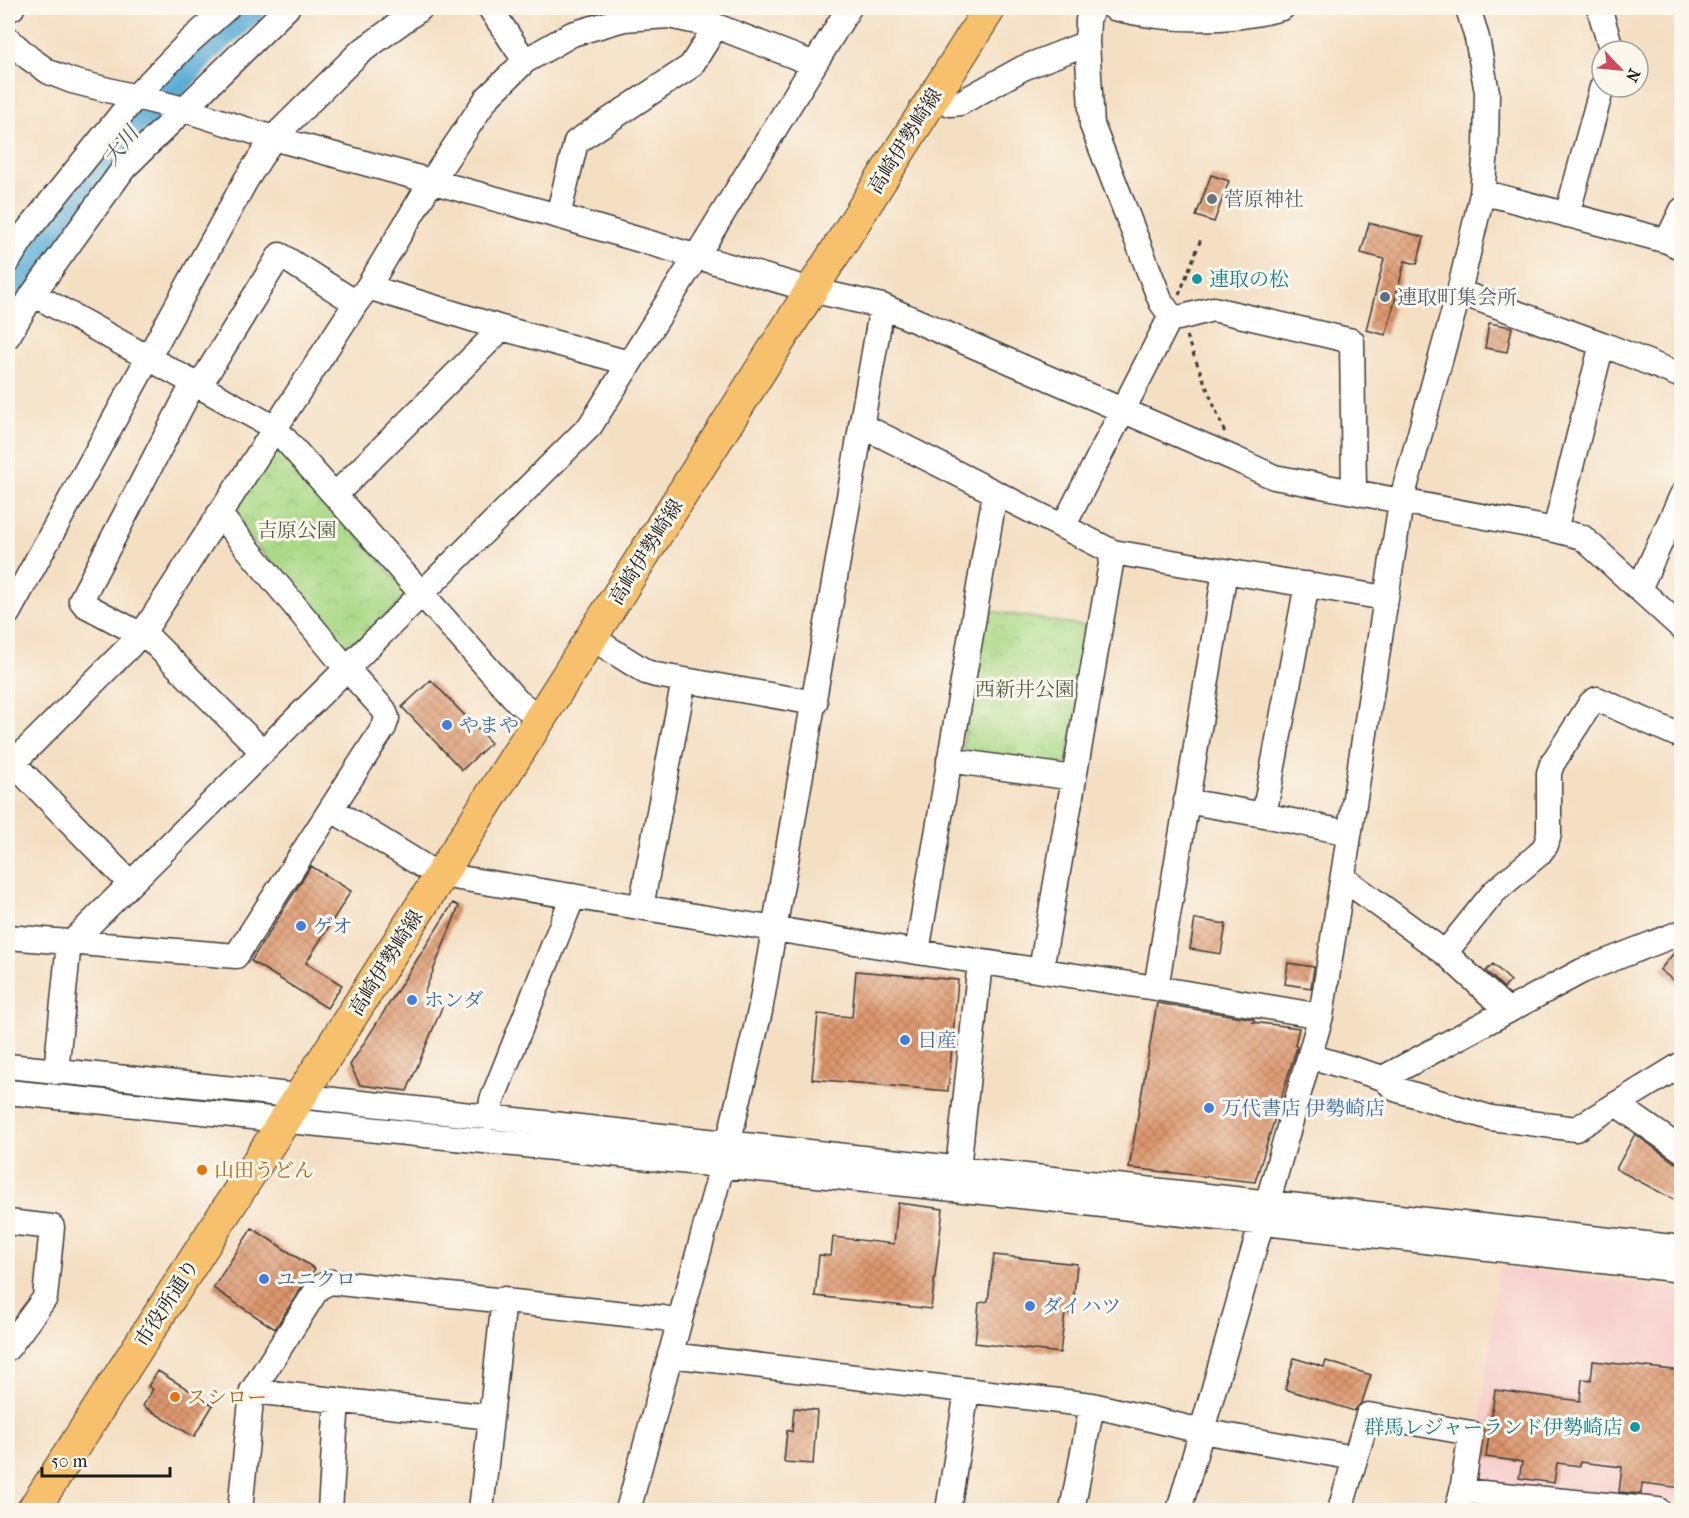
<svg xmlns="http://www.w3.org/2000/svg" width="1689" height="1518" font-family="'IM FELL French Canon','Noto Serif JP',serif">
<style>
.built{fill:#f7d0cd}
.park{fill:url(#park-crowns);stroke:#637a52;stroke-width:1.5}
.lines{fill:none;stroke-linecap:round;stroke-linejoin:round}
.river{stroke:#5badd6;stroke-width:30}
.building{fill:url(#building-cross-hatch)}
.minor-casing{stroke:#3c3935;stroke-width:27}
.major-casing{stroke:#3c3935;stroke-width:34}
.path{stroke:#3c3935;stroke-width:3;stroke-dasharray:4.5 4.5;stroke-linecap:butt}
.minor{stroke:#fff;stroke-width:24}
.major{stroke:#f7c06c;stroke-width:32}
.worship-dot{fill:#6b7280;stroke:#fbf7ec;stroke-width:2}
.culture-dot{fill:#0f9aa8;stroke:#fbf7ec;stroke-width:2}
.service-dot{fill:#5c6f8a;stroke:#fbf7ec;stroke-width:2}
.shop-dot{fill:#3f7fe0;stroke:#fbf7ec;stroke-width:2}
.food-dot{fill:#e8710a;stroke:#fbf7ec;stroke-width:2}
.labels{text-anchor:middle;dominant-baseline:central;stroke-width:6;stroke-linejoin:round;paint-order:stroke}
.street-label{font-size:20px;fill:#1c1c1c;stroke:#fbf7ec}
.worship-label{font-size:20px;fill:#5b616d;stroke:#fbf7ec;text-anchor:start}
.culture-label{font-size:20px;fill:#0d838f;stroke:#fbf7ec;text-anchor:start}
.service-label{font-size:20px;fill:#4e5e75;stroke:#fbf7ec;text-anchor:start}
.park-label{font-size:20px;fill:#4e5e41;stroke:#fbf7ec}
.shop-label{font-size:20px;fill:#366cbe;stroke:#fbf7ec;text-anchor:start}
.food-label{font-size:20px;fill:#c56008;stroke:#fbf7ec;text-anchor:start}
.water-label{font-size:21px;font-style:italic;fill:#385d70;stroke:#fbf7ec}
</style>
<defs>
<pattern id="park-crowns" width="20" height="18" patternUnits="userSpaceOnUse" patternTransform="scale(1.5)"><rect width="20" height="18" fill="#aad987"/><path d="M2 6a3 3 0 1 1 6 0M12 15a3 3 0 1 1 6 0" fill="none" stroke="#92ba74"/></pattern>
<pattern id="building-cross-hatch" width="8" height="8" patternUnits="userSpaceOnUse" patternTransform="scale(1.5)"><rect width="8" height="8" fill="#de986e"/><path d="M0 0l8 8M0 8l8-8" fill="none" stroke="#b37b5a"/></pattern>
</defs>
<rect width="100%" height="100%" fill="#fbf7ec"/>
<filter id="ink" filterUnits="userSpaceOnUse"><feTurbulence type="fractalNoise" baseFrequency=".0167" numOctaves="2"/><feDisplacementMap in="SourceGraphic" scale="12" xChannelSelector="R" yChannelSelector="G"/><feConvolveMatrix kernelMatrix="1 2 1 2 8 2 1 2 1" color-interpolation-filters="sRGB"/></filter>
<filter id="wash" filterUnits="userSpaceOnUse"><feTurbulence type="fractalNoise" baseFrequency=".008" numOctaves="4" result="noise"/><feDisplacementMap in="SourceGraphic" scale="24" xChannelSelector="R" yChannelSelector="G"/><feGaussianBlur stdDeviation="1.35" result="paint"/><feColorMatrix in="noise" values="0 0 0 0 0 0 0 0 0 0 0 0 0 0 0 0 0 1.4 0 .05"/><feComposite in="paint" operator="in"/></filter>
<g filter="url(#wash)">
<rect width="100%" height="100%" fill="#f4dfc3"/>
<path class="built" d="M1499,1266l182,24v211l-62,-6 -146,-10z"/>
<path class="park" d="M279,446l127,145 -1,6 -53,53 -9,-4 -114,-132 44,-67z
M984,610l108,17 -26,140 -105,-10z"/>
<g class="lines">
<path class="river" d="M8,298l16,-28 88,-109 36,-48 57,-64 46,-41"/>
</g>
<g id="blocks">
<path class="building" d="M1211,175l18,6 -15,41 -18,-6z
M1369,223l55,14 -7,27 -12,-3 -19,74 -20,-5 18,-71 -23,-6z
M1489,323l23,4 -5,25 -22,-4z
M431,680l60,63 -29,27 -60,-63z
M311,866l40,25 -45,72 36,22 -15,23 -76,-47z
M453,903l6,3 -36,90 20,9 -36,86 -47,-6 -10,-20z
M1195,919l31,5 -5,30 -31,-5z
M1682,947v40l-22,-17 17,-21z
M1288,963l26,4 -3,21 -26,-4z
M1493,964l18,17 -7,7 -18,-17z
M856,971l102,9 -10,111 -136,-12 6,-65 34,3z
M1157,1003l97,16 -1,3 46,6 -4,17 2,2 -42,135 -126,-14z
M1635,1134l39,28 8,2v40l-66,-35z
M898,1203l45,6 -12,100 -116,-13 4,-41 12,1 2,-19 61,7z
M252,1228l63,41 -9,11 -31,49 -62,-41z
M994,1255l83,9 -5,50 -7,-1 -5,40 -85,-10 4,-40 9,-2z
M1294,1358l30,9 2,-6 45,14 -9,27 -8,9 -69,-22z
M1593,1361l89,10v117l-40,-5 -1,11 -22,-2 3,-25 -42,-5v4l-23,-3 -3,20 -35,-5 3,-16 -36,-5 9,-67 85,11 2,-22 9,1z
M158,1371l55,34 -19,32 -51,-31 10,-17 -5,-3z
M794,1408l23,2 -4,54 -29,-2 3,-32 5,2z"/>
</g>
</g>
<g filter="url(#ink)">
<use href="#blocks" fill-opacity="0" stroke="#3c3935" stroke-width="1.5"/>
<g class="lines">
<g class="minor-casing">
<path id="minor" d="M490,8l35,53
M1093,8l-5,12 -1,23 5,82 69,177 10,14 8,2 34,-9 139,32 2,150
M1114,8c54,13 114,15 168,0
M1599,8l13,43
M8,10l4,-2
M8,39l21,19 20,14 23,9 104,26 97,31 285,78 253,74 71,16 -122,705 -32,133 -100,366
M935,95l15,9 10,-1 63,-35 64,-25
M1482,194l15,2 170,45 15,7
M1567,215l35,-128
M558,216l18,-74 115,-76 25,-40
M1667,241l15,-31
M8,261l20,-31 108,-134 52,-53 39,-35
M368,287l130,40 120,33 10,6
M1459,292l143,52 80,32
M33,294l242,134 242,273 23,17
M882,306l353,153 39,18 281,53 27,7 100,91
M8,336l25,-42 91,-126 163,-160
M194,382l-113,218 4,5 66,35 111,111
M200,385l80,-130 76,48
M861,425l252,127 272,46
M335,495l159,-159 4,-9
M1063,527l108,-211
M1555,530l47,-186
M1639,589l43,-94
M8,613l238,-433 27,-42 86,-85 62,-45
M592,638l54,34 10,3 159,28
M8,760l5,3 117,120
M949,760l124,18
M13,763l117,-117 18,-21 208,-322 12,-16 63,-105 56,-84 38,-37 47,-27 52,-15 45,-3 47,10 98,38
M1186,801l78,14 84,18
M331,809l97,60 13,6 476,77 239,36 165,28
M1264,815l43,-231
M1343,878l102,75 63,58
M641,907l43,-227
M8,937l228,19 148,-229 3,-9 -3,-8 -37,-41 -128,-155
M917,952l78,-459
M1445,953l49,-61 45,-38 7,-9 3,-11v-61l3,-9 39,-61 6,-4 79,35 6,-2
M1041,970l72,-418
M1156,988l69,-417
M1310,1056l73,22 199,-107 100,-39
M8,1066l236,24 1438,158
M56,1072l12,-120 3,-9 519,-517 106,-169 153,-249
M1383,1078l12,11 96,29 85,11 106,-65
M8,1092l1041,107 633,71
M1616,1104l66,46
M490,1118l2,-18 81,-204
M958,1169l22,-207
M8,1222l44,5 -7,71 -37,50
M670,1355l422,50 109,26 154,27
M252,1391l239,26
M1462,1491l196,19
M240,1510l12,-119 66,-103 12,-6 333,36 16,4
M330,1510l7,-110
M481,1510l23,-211
M948,1510l19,-119
M1072,1510l20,-105
M1179,1510l142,-494 80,-514 58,-210 23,-98 4,-45 1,-57 -10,-54 -9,-30
M1340,1510l28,-95 103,18 -9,58 -5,19"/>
</g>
<g class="major-casing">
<path id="major" d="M33,1510l295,-457 662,-1045"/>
</g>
<path class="path" d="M1179,295l22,-56
M1186,336l39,97"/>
<use href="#minor" class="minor"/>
<use href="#major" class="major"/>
</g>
</g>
<circle class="worship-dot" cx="1212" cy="199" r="6"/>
<g class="culture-dot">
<circle cx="1197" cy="279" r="6"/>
<circle cx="1635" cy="1427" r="6"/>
</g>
<circle class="service-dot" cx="1385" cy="297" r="6"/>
<g class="shop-dot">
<circle cx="447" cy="725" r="6"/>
<circle cx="301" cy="926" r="6"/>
<circle cx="412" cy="1000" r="6"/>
<circle cx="905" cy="1040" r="6"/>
<circle cx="1209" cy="1108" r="6"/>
<circle cx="264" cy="1279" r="6"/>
<circle cx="1030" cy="1306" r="6"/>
</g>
<g class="food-dot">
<circle cx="202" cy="1170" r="6"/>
<circle cx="175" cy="1397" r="6"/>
</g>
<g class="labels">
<g class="street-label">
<text transform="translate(905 141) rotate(-58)">高崎伊勢崎線</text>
<text transform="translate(646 552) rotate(-58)">高崎伊勢崎線</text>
<text transform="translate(386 963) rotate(-58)">高崎伊勢崎線</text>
<text transform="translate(167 1303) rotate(-57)">市役所通り</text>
</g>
<g class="worship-label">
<text x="1224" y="199">菅原神社</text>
</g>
<g class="culture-label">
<text x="1209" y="279">連取の松</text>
<text x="1623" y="1427" text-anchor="end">群馬レジャーランド伊勢崎店</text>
</g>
<g class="service-label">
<text x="1397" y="297">連取町集会所</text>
</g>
<g class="park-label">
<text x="297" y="530">吉原公園</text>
<text x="1025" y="689">西新井公園</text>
</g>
<g class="shop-label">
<text x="459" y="725">やまや</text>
<text x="313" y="926">ゲオ</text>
<text x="424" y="1000">ホンダ</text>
<text x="917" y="1040">日産</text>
<text x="1221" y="1108">万代書店 伊勢崎店</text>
<text x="276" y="1279">ユニクロ</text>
<text x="1042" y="1306">ダイハツ</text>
</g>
<g class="food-label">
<text x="214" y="1170">山田うどん</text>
<text x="187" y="1397">スシロー</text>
</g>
<g class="water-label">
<text transform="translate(121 146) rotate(-52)">大川</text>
</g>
</g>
<rect width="1689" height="1518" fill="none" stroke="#fbf7ec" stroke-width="30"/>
<g transform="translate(1620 69) rotate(116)"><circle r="28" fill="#fbf7ec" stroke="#a29f99" stroke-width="1.5"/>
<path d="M0-4.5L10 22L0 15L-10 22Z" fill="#d1495b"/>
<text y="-9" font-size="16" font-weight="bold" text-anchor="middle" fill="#1c1c1c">N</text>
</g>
<path d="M42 1467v9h128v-9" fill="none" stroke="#1c1c1c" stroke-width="3"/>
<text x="51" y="1467" font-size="18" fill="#1c1c1c" stroke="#fbf7ec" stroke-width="4.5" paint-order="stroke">50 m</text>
</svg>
